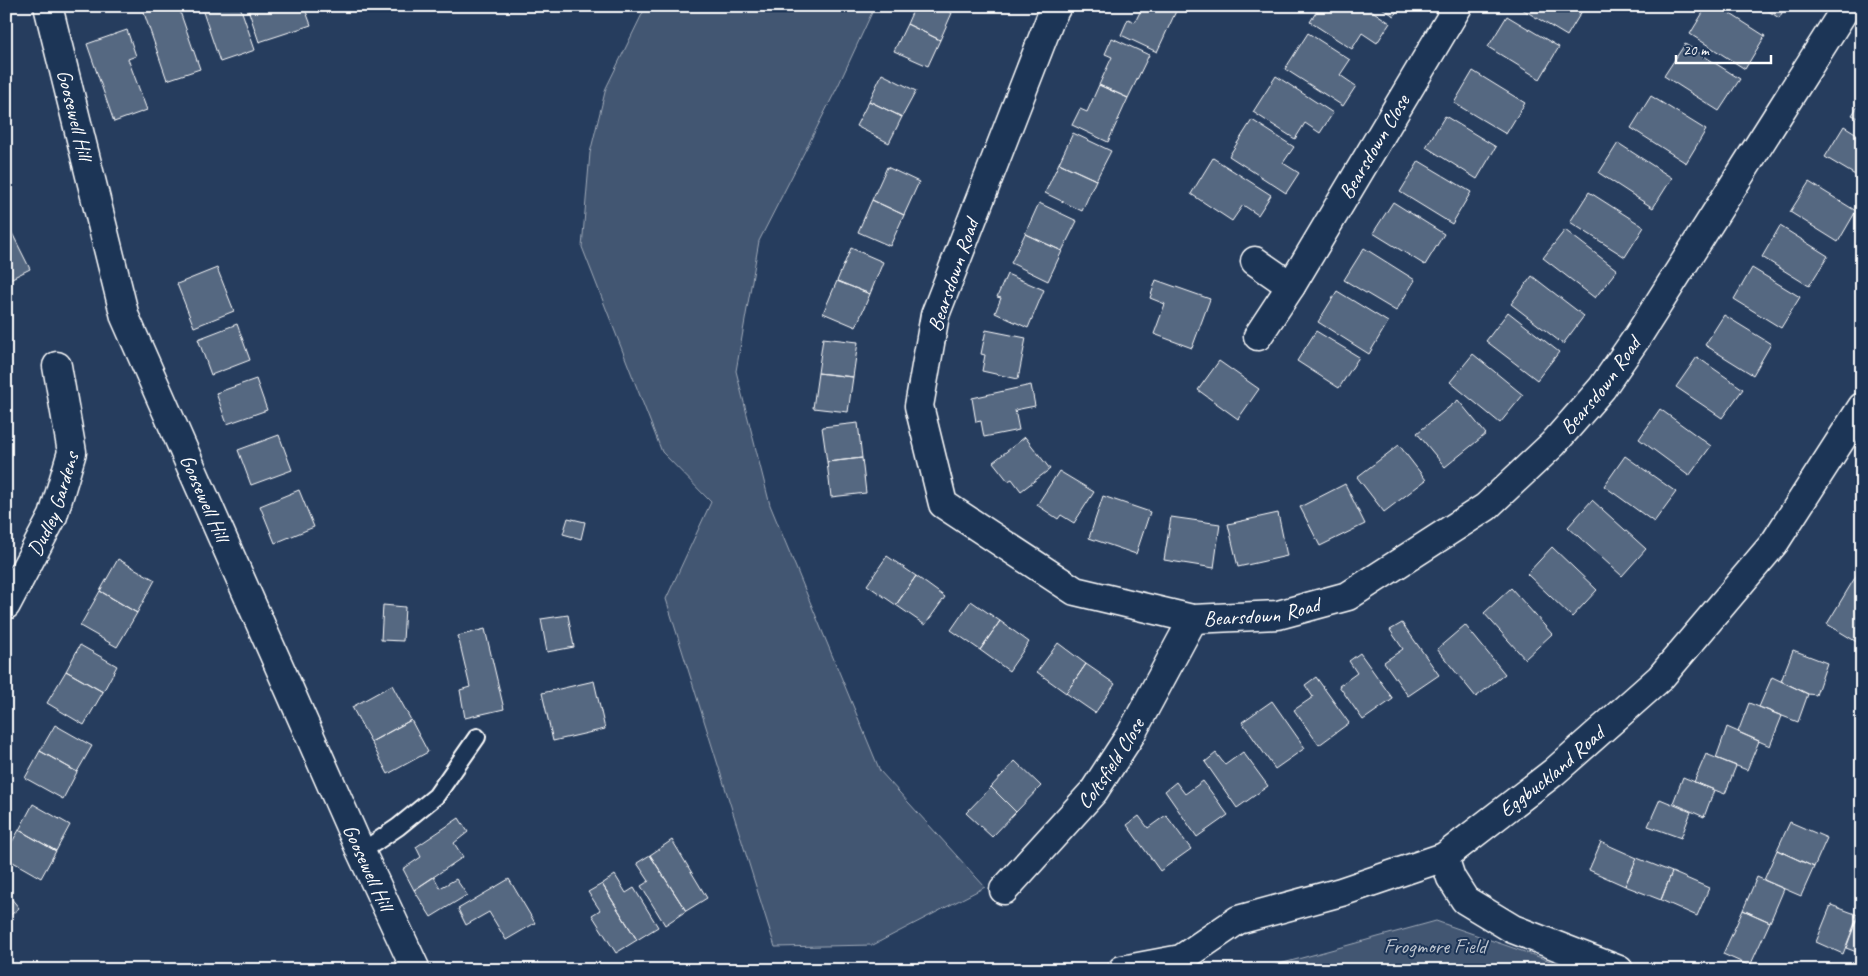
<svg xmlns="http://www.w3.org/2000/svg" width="1868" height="976" font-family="Caveat,sans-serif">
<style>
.green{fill:#425672;stroke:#a0aab8}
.building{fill:#556781;stroke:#fff}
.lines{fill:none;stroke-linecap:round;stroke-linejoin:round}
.lane-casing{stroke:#fff;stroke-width:20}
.street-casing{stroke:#fff;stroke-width:31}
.lane{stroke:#1d3557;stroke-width:16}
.street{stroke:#1d3557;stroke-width:28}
.labels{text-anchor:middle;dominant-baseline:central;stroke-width:4;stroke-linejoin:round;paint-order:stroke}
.street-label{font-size:21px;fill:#fff;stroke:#1d3557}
.park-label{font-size:21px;fill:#bdc4ce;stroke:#1d3557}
</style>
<rect width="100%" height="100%" fill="#263d5e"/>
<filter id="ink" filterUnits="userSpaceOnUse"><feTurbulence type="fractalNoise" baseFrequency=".02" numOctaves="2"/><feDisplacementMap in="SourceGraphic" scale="10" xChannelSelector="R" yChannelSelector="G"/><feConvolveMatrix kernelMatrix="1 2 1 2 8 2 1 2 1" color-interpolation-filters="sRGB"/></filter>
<g filter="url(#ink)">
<path class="green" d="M646,6h229l-37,80 -79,155 -23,130 34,134 110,266 105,116 -112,58 -98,2 -109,-348 45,-97 -49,-50 -80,-205 8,-94 16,-65z
M1436,921l140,49h-318z"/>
<path class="building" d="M162,6h16l22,63 -33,11 -23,-67z
M209,6h31l15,44 -35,12 -18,-53z
M247,6h57l7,19 -52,17z
M915,6h22l15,7 -12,27 -33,-16z
M1143,6h29l5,3 -20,43 -36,-17 7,-16 7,3z
M1320,6h45l25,17 -13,20 -15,-10 -10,16 -42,-27z
M1379,6h21l-6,10z
M1517,6h68l-18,30z
M1707,6h11l47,30 -20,33 -55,-35z
M1761,6h25l-7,12z
M1507,16l52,31 -19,32 -52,-32z
M907,24l33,16 -12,26 -34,-15z
M127,30l9,26 -8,3 19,51 -33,12 -27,-78z
M1308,33l42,27 -10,15 16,11 -13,20 -58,-37z
M1112,38l37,17 -21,43 -29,-13 13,-28 -7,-3z
M1685,44l55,35 -21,32 -55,-35z
M1473,71l52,32 -19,31 -52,-31z
M882,74l34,17 -14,26 -33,-16z
M1276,76l57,37 -13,20 -15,-10 -10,16 -42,-27z
M1099,85l29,13 -20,44 -36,-17 8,-16 7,3z
M1651,96l55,34 -20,33 -55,-35z
M1862,100v20l-10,-5z
M869,101l33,16 -13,26 -33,-17z
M1445,116l51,31 -19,32 -51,-32z
M1252,120l42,27 -11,16 16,10 -13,20 -57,-37z
M1844,126l18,11v42l-37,-22z
M1073,133l38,18 -15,29 -37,-17z
M1618,143l54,35 -19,30 -54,-35z
M1213,158l58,37 -13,20 -15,-10 -11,16 -41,-27z
M1419,161l52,31 -19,32 -52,-32z
M1059,163l37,17 -14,31 -37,-18z
M887,167l32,15 -15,33 -32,-15z
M1809,182l47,29 -18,31 -48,-30z
M1589,192l55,35 -19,30 -55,-35z
M872,200l32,15 -14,31 -32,-14z
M1393,202l51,32 -19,31 -52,-32z
M1039,203l38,18 -15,30 -37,-17z
M1780,226l48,30 -19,30 -47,-29z
M1565,230l52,40 -22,28 -52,-40z
M11,231l19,38 -24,12v-48z
M1025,234l37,17 -14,30 -37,-18z
M851,248l32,14 -13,32 -33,-13z
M1364,248l51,32 -19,31 -52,-31z
M217,268l17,43 -40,16 -17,-43z
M1752,268l48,29 -19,31 -47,-29z
M1007,274l37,16 -16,38 -33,-15 6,-15 -4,-1z
M1532,276l52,40 -21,28 -52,-40z
M1156,280l54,19 -18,49 -38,-14 11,-30 -15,-6z
M837,281l33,13 -14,33 -33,-14z
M1337,291l51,31 -19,32 -51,-32z
M1508,312l51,40 -22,28 -51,-39z
M1724,315l47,29 -18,31 -48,-30z
M237,324l13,36 -39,15 -13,-36z
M986,330l40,8 -8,41 -36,-8 3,-16 -4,-1z
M1316,331l43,26 -20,31 -42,-27z
M823,338l35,4 -5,35 -35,-4z
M1473,354l50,41 -23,28 -50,-41z
M1697,357l46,32 -21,29 -46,-31z
M1219,361l40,28 -21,30 -40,-29z
M818,373l35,4 -5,35 -35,-4z
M256,379l11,31 -40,14 -11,-31z
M1031,385l4,21 -20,4 4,20 -35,7 -3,-16 -5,1 -4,-24z
M1458,400l28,34 -41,33 -28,-34z
M1660,409l51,37 -22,30 -50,-37z
M858,423l4,35 -35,4 -5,-35z
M279,435l13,35 -41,15 -13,-35z
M1025,437l25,32 -29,22 -9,-12 -4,2 -15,-19z
M1399,445l27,35 -42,32 -27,-35z
M1625,456l51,36 -22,30 -50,-36z
M862,458l4,35 -35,4 -4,-35z
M1059,471l35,21 -20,31 -13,-8 -3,4 -21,-14z
M1345,484l20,40 -45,22 -20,-39z
M299,490l15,37 -39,16 -15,-37z
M1103,496l47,16 -14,42 -47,-16z
M1592,500l54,49 -24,27 -54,-49z
M1278,513l9,43 -49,11 -10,-43z
M1171,517l49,7 -6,44 -50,-8z
M568,518l17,4 -4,17 -18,-5z
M1552,547l45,43 -25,27 -45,-43z
M887,556l29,20 -20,29 -29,-20z
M118,559l37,21 -18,33 -37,-22z
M1859,571l3,2v68l-2,3 -33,-20z
M916,576l29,21 -20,28 -29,-20z
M1511,588l41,46 -27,25 -41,-46z
M100,591l37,22 -20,34 -37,-21z
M971,601l29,20 -20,29 -29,-20z
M383,605l22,2 -2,34 -22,-1z
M568,615l6,32 -27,5 -6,-33z
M1000,621l29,21 -20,29 -29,-21z
M1402,623l37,52 -31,21 -24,-34 19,-13 -13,-19z
M1465,625l40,49 -29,23 -39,-48z
M485,629l19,80 -39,9 -5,-28 10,-3 -12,-51z
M1058,643l28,21 -20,29 -29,-21z
M80,645l37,21 -14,26 -37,-21z
M1793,650l34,13 -11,32 -8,-1 -27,-13z
M1360,653l33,46 -30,21 -24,-34 18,-13 -8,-12z
M1086,664l29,20 -20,29 -29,-20z
M66,671l37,21 -19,33 -37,-22z
M1316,677l33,46 -30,22 -25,-35 19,-13 -8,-12z
M1772,677l36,17 -10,28 -39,-15z
M594,681l11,48 -52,12 -11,-48z
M392,685l19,35 -40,22 -19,-35z
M1272,701l33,47 -30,21 -33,-47z
M1749,703l33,13 -12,30 -32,-14z
M411,720l17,32 -40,22 -17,-32z
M55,725l37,21 -15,26 -37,-21z
M1727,727l32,14 -12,29 -31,-12z
M40,751l37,21 -14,27 -38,-21z
M1243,752l25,34 -31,22 -32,-46 11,-9 9,12z
M1706,754l30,12 -11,28 -31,-12z
M1015,761l26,25 -25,26 -25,-25z
M1683,777l31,13 -10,27 -31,-14z
M1203,781l25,34 -31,22 -32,-46 11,-9 9,12z
M991,787l25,25 -24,25 -26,-24z
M1660,799l31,13 -10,26 -33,-12z
M33,804l37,21 -14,26 -37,-21z
M1166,815l25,34 -31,22 -33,-46 12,-9 9,12z
M459,818l9,14 -14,11 9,14 -49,33 -11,-21 18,-12 -5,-10z
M1790,822l37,16 -13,29 -37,-17z
M19,830l37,21 -15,27 -35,-20v-6z
M672,840l35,58 -21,13 -36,-56z
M1601,842l36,16 -12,28 -36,-16z
M1777,850l37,17 -13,29 -37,-16z
M650,855l36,56 -21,14 -24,-39 8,-5 -12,-18z
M1637,858l35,14 -11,28 -36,-14z
M1672,872l37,16 -12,28 -36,-16z
M615,875l11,18 8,-5 24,39 -21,13 -35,-56z
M434,877l6,11 16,-9 11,16 -36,22 -17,-27z
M1757,877l27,12 -14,33 -27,-12z
M509,879l26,44 -29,17 -17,-28 -23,13 -8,-16z
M602,884l35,56 -21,13 -24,-38 8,-5 -12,-18z
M6,892l13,16 -13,11z
M1831,905l27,10 -15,39 -27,-12z
M1861,908h1v46l-16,-6z
M1743,910l27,12 -20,44 -27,-12z"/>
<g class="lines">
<g class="lane-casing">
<path id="lane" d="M361,852l37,-25 38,-31 41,-59"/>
</g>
<g class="street-casing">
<g id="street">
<path id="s1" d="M48,6l77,311 236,535 55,118"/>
<path id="s2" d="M1057,6l-6,11 -116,298 -16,91 24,98 132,87 118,28 85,-4 70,-19 138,-89 67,-63 49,-56 36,-52 209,-330"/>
<path d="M1255,261l36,25"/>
<path id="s3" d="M1258,336l33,-50 167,-280"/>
<path id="s4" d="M6,605l47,-89 19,-64 -15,-86"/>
<path d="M1444,857l7,21 14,22 48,29 106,41"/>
<path id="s5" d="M1004,890l90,-99 37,-57 62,-115"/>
<path id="s6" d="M1122,970l59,-11 57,-39 103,-28 103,-35 110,-85 106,-94 115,-136 87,-135"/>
</g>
</g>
<use href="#lane" class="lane"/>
<use href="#street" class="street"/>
</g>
</g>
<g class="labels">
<g class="street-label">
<text stroke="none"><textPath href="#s1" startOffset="112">Goosewell Hill</textPath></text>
<text stroke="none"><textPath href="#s3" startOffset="222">Bearsdown Close</textPath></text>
<text transform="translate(953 275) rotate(-71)">Bearsdown Road</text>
<text stroke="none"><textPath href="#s2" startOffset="1294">Bearsdown Road</textPath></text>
<text stroke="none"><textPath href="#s1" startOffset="518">Goosewell Hill</textPath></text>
<text stroke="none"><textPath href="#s4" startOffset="112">Dudley Gardens</textPath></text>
<text stroke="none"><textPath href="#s2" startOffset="874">Bearsdown Road</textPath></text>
<text stroke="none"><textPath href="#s5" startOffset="166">Coltsfield Close</textPath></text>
<text stroke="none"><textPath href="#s6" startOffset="482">Eggbuckland Road</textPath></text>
<text stroke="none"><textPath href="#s1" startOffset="922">Goosewell Hill</textPath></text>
</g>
<g class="park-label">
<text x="1435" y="946">Frogmore Field</text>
</g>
</g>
<rect width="1868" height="976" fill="none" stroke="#1d3557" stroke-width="25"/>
<rect x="12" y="12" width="1843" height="951" fill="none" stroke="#fff" stroke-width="2" filter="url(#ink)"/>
<path d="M1676 55v8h95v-8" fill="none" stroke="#ffffff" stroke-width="2.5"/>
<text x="1683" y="55" font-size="15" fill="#ffffff" stroke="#1d3557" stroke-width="4" paint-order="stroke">20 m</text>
</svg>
